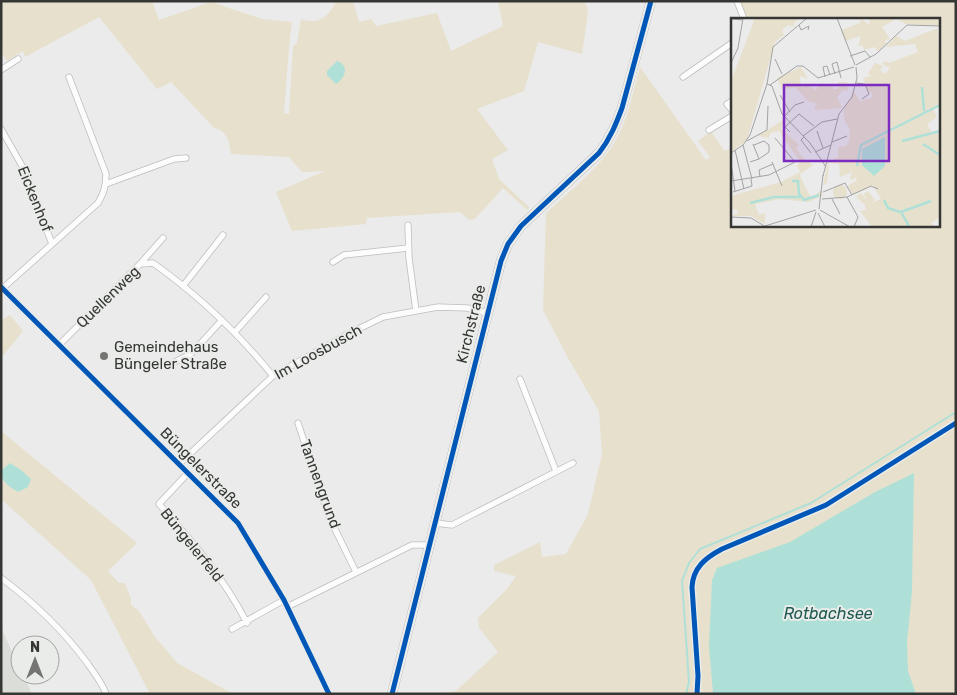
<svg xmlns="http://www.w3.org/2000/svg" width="957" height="695" font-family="Rubik,sans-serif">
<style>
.built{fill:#daddd8}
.green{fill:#e7e0cd}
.water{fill:#afe0d8}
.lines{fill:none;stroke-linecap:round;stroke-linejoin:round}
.stream{stroke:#afe0d8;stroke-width:2}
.street-casing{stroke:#bcbdbc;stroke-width:7}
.secondary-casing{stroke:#bcbdbc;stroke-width:10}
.street{stroke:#fcfcfc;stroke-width:5.5}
.secondary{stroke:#fcfcfc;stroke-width:9}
.cycleway-casing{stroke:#eaece9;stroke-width:8}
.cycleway{stroke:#0057b8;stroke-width:5}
.poi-dot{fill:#757674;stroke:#eaece9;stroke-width:2}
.labels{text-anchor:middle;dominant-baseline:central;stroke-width:4;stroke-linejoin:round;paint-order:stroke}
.street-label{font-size:15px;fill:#363735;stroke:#eaece9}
.poi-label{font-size:15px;fill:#363735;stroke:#eaece9;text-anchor:start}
.water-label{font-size:16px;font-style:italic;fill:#1f5951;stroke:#eaece9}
.inset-river{fill:none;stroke:#afe0d8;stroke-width:2.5}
.inset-road{fill:none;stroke:#a2a3a2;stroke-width:1}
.view{fill:#7b2cbf;fill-opacity:0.15;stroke:#7b2cbf;stroke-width:2.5}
.inset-edge{fill:none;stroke:#363735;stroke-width:2.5}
</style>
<rect width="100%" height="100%" fill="#eaebea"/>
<path class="built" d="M1,627l19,43v5h3l9,19h-31z"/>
<path class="green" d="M1,1h151l7,19 52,-18 51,17 30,3 -3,25 -5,66 5,1 4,-68 4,-3 4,-24c20,6 26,-2 36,-18h16l6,21 12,-3 5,7 61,-13 14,38 52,-25 -5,-25h87l3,11 -6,42 -44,-12 -14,49 -47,18 31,41 -16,9 7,20 30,28 -2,3 -24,-22 -28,31 -6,1 -9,-8 -93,6 -1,6 -74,7 -16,-39 49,-21 -23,1 -13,-15 -58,-3c-2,-12 -3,-23 -17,-26l-43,-46 -14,7 -58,-72 -74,40 -2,-6 -16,10 -6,-9z
M740,1h216v693h-519l19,-3 42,-39 -19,-24 -1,-10 28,-28 10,-14 -22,-5v-6l46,-23 2,15 24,-3 22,-40 14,-60 -3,-43 -31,-53 -25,-48 3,-97c27,-25 60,-49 75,-83 9,-19 13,-43 19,-63l66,93 4,-3 -12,-16 13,-10 13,20 8,-3v77h206v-206h-191z
M10,315l13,16 -22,27v-38z
M1,431l136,112 -29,28 11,12h6l6,16v6l8,6 16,26 22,26 56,31h-83l-59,-114 -90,-81z"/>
<path class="water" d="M337,61c13,5 8,17 -1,23l-9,-9v-4z
M10,463l11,7 10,9 -3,8 -10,5c-8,-5 -17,-10 -17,-21z
M914,473l-2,119 -5,50 1,29 8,23h-203l-4,-48 3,-66 5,-12 73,-26 85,-50z"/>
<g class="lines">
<path class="stream" d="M686,694l3,-12 -7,-101 7,-18 11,-14 111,-46 145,-91"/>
<g class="street-casing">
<path id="street" d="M737,1l7,18
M1,70l17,-11
M683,77l49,-34
M732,101l-5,3 5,6
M1,129l24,42 27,73
M709,130l23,-14
M106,184l68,-25 12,-1
M408,225l1,33 7,53
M333,262l11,-7 64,-7
M140,264l23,-26
M183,286l40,-51
M1,287l237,236 46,77 45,94
M3,288l95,-85c6,-10 8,-17 8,-29l-37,-97
M235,332l31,-35
M60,344l80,-80 13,-1c45,32 85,70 120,113
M175,362l16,-8 31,-34
M520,379l36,92
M298,423l31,94 27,55
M179,464l94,-88 73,-41 37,-18 55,-10 29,1 20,5
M188,473l-29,31c33,37 65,74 88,119
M435,523l17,2 121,-62
M1,578c34,25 62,52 87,86 6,9 15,20 18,30
M287,607l125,-62h17
M232,629l52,-29"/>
</g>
<g class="secondary-casing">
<path id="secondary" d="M392,694l109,-433 7,-17 13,-18 78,-73c11,-14 17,-29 23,-45l29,-107"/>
</g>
<use href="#street" class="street"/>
<use href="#secondary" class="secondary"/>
<g class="cycleway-casing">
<path id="cycleway" d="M1,287l237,236 46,77 45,94
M392,694l109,-433 7,-17 13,-18 78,-73c11,-14 17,-29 23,-45l29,-107
M697,694l1,-18 -6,-89c1,-19 13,-29 30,-38l104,-44 130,-82"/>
</g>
<use href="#cycleway" class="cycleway"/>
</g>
<circle class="poi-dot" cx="104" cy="356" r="5"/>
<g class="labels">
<g class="street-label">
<text transform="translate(35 199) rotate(68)">Eickenhof</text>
<text transform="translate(108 297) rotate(-44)">Quellenweg</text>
<text transform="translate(471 324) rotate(-76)">Kirchstraße</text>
<text transform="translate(318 352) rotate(-29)">Im Loosbusch</text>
<text transform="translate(201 468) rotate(45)">Büngelerstraße</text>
<text transform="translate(320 484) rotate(70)">Tannengrund</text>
<text transform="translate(192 545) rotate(51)">Büngelerfeld</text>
</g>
<g class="poi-label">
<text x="114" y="347">Gemeindehaus<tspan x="114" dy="17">Büngeler Straße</tspan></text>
</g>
<g class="water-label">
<text x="828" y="613">Rotbachsee</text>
</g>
</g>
<g transform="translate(731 18)">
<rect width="209" height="209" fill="#eaebea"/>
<path d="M24,0h44l-6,6 2,3 -7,-2 -6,5 2,5 -9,7 -28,98 -16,12v-71zM130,0l7,6 2,-1 -2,-5h72v8l-34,-2 -10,-5 -14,8 8,12 -5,1 1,4 -8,7 -4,-4 -10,3 -2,-5 -4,2 3,-11 -16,5 -4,-11 19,-7zM207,10l2,77 -7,4 4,8 -10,7 6,10 7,-3v86l-9,6 4,4h-63l-12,-16 6,-1 -1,-5 -9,-8 5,-4 6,8 -3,-7 4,-3 7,9 -4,3 10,-4 -8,-14 -20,10 -5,-9 9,-6 -1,-3 -4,3 -2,-2 2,-6 -12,5 -1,-13 -10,-1 -2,20 -4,2 5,-23 10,-5v-10l8,-1 3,-5 1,-11 -6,-11v-11l10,-16 6,9 12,-3v-6l-3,1 -6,-15 8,-2 -3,-3 7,-10 8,3 -3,4 5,4 5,-6 -8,-4 3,-3 4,2 29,-11 -3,-8 -29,3 10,-11 9,5zM70,49l7,12 -8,-3 1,11 6,-2 9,5 6,-8 1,5 9,-1 2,4 5,-2 -1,-6h9l1,9 -5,-1 -6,7 5,11 -26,2 -2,-4 4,-2 -9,-2 -14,-15 -13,3 -5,-12zM54,101l-4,10 18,16 -3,3 7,10 10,7 -13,9 1,4 10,20 11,-8v6l-14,6 -28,-3 -25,5 4,11 6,-2v11l-14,-8h-19l6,-3 -1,-4 -6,1v-14l50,-14 19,-10 -3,-6 3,-5 -21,-30 -9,2 -1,5 -11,-2zM102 174a7 7 0 1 1 14 0a7 7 0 1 1-14 0Z" fill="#e7e0cd"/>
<path d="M154,119v29l-11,10 -12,-11v-16z" fill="#afe0d8"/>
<path class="inset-river" d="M191,69l2,24M171,123l38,-10M192,126l17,11M126,148l4,-21 79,-40M61,163h6l1,13 5,6 15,-5M153,182l4,8 12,4M19,185l24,-6h26M178,208l-8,-14 30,-11"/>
<path class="inset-road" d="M106,0l18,47M0,5l1,-4 11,1M68,7l2,5 8,-4 -1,4M119,38l15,-5 5,6M44,41l7,15M0,45l7,-15 5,-30M125,47l20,-11 31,-29 33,1M104,56l-3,-10 5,-2 4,16M94,59l-2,-10 4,-1 3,9M125,65l9,1 4,10 -7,5M36,66l5,2 10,28 28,29 16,24M39,67l27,-19h6l15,12 36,-11M49,77l10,17M53,99l11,-12 9,-3M86,113l6,17M59,114l-5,-5 14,-13 15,12M72,118l19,-14 15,-3M73,119l-3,3 10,13M16,123l20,-11 1,-24M101,124l15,-6M12,127l9,34M23,127l10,-4 5,4v7l-10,7M4,132l9,39M84,134l16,-7M0,135l12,-8 7,-10 17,-51 6,-37 34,-29M19,144l9,-3 -6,-15M41,144l10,24M0,145l4,28M92,158l16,-62 13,-17 5,-19 -1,-11M29,159l-1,-7 14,-6M0,163l38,-6 26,-13 -20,-24M2,174l19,-6 -1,-7M92,174l22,-9 7,12M116,179l11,20 -4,10M91,181l25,-2 24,-11 7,3M101,181l8,15M88,191l4,-34M89,192l30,17M87,195l7,14M0,199l20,1 15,9M34,208l51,-16M80,209l5,-15"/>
<path class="view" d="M53,67h105v76h-105z"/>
<rect width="209" height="209" class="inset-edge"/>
</g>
<rect width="957" height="695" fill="none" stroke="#363735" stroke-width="5"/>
<g transform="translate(35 660)"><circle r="24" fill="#eaece9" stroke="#a2a4a1"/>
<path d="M0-4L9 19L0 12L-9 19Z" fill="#757674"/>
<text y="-8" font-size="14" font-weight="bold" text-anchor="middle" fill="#363735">N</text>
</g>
</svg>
